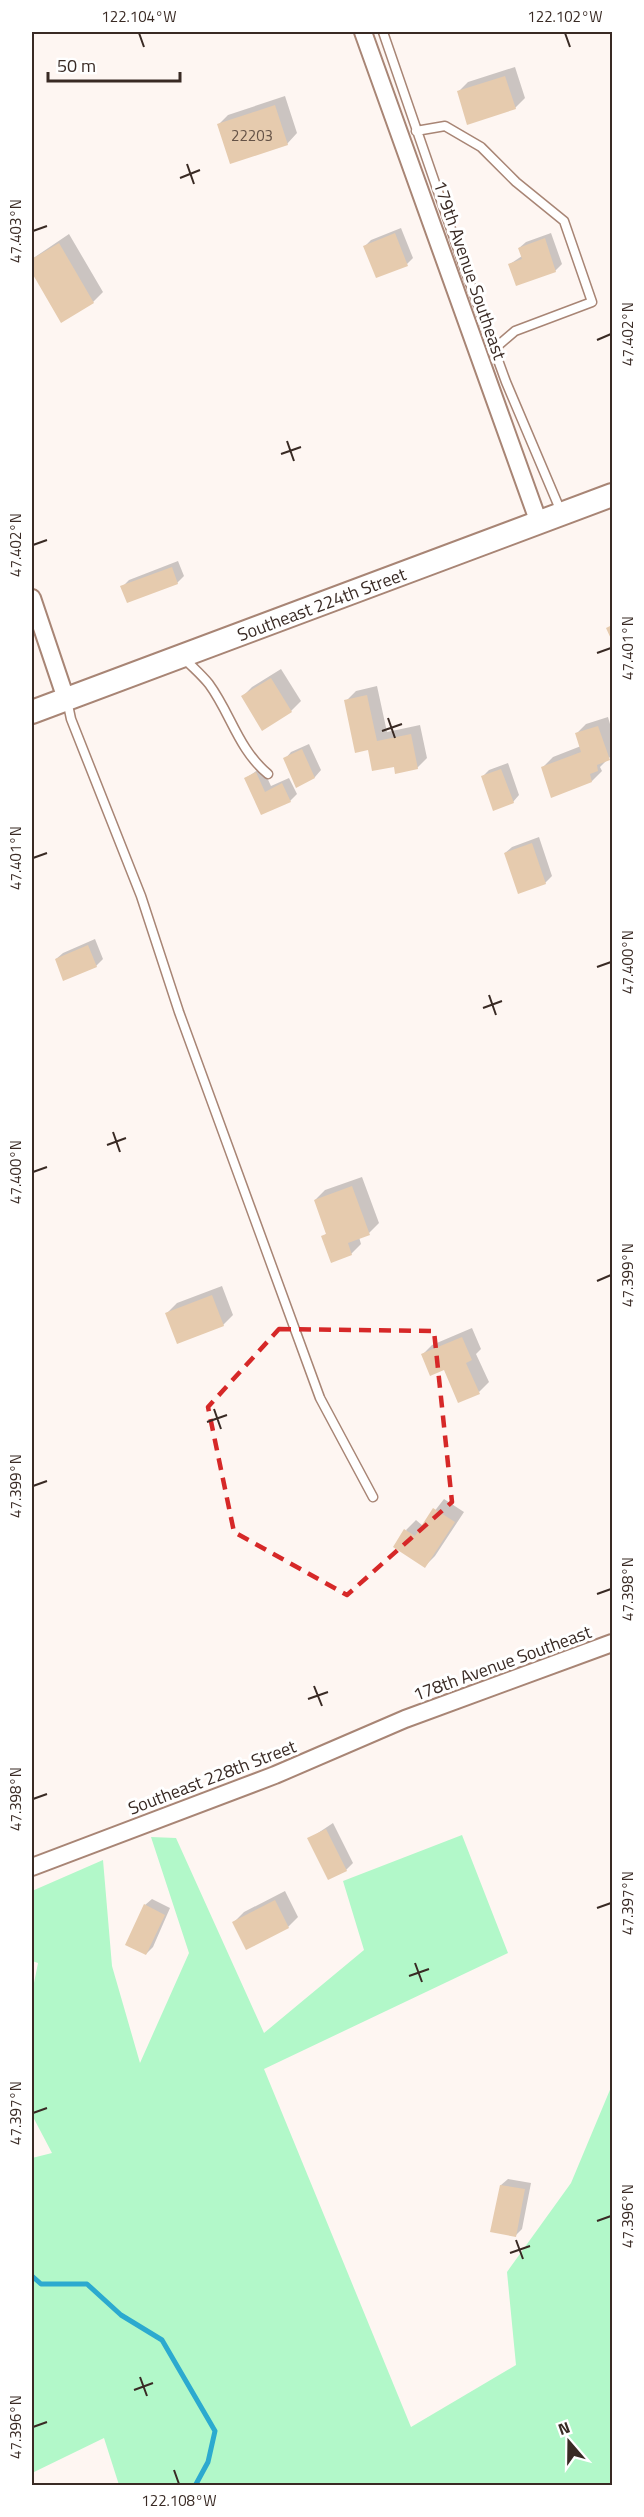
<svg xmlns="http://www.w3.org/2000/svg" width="644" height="2517" font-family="'Titillium Web',sans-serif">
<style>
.green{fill:#b2f8c9}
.shadow{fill:#0003}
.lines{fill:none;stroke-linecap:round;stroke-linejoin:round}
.stream{stroke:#2caacf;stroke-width:5}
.building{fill:#e6cbae}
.lane-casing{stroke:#a88575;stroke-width:11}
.street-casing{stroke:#a88575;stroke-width:20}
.secondary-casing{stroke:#a88575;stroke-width:26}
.lane{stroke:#fff;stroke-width:8}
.street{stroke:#fff;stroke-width:16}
.secondary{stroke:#fff;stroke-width:22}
.marked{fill:none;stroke:#d62828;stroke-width:4.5;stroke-dasharray:12 8;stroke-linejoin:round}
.ticks{fill:none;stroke:#392a24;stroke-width:2}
.labels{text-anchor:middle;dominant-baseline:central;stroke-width:6;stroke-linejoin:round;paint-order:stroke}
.number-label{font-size:15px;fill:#645246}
.street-label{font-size:18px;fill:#392a24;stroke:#fff}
.neatline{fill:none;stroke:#392a24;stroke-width:2}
.ticks-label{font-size:15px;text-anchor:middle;fill:#392a24}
</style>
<rect width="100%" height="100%" fill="#fef6f2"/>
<path class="green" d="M462,1835l46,118 -244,116 147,358 105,-62 -9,-93 64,-89 41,-98v400h-493l-15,-47 -72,35v-315l20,-5 -20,-38v-122l6,-30 -6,-2v-70l71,-31 9,106 28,97 49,-110 -38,-116 25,1 88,195 100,-83 -21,-69z"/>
<path class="shadow" d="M515,67l10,31 -10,10 -57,-16 10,-10z
M285,96l12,37 -10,11 -69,-19 10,-10z
M401,228l12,30 -6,6 -42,-18 6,-6z
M551,233l11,31 -7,7 -45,-7 12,-8 -3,-8 7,-6z
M69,234l34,58 -10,10 -32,19 -29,-51v-11z
M178,561l6,15 -7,7 -55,4 7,-7z
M281,669l20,32 -10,10 -49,-14 10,-10z
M377,686l10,46 33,-7 7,33 -10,10 -22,-3 -26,-16 -23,-48 10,-10z
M608,717l4,14v24l-12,12 2,4 -10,10 -49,-14 10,-10 28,-11 -5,-12 10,-10z
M309,744l12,26 -6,7 -18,9 -12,-27 6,-7z
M508,763l11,32 -6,7 -30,-26 6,-6z
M262,767l9,19 18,-8 8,16 -7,7 -28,12 -16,-35z
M539,837l13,39 -7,7 -40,-30 7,-6z
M95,939l8,20 -7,7 -40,-7 7,-6z
M362,1177l17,46 -10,10 -10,4 2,7 -10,10 -28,-17 4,-4 -12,-33 10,-10z
M222,1286l11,29 -10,10 -56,-12 10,-10z
M472,1328l9,21 -5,5 13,28 -10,10 -57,-37 10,-10z
M444,1499l20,13 -29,44 -10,10 -19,-36 10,-10 7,6z
M333,1823l20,40 -7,7 -37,-31z
M285,1891l13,26 -10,10 -54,-5 10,-10z
M152,1899l18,9 -17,39 -7,7 -1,-49z
M508,2179l23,4 -9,46 -7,7 -14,-51z"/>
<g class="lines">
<path class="stream" d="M32,2276l9,8h46l34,31 41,25 53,91 -7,31 -13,24"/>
</g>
<path class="building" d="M505,76l11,33 -49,16 -10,-34z
M275,105l13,40 -58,19 -13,-40z
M395,233l13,33 -32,12 -13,-32z
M545,238l11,34 -40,14 -8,-22 14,-5 -4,-11z
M59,243l35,60 -33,20 -29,-50v-14z
M172,567l6,17 -51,19 -7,-17z
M612,625v16l-6,-13z
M271,678l21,34 -30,19 -21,-35z
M367,695l10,46 34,-7 7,35 -23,5 -1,-7 -22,4 -4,-21 -13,3 -11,-53z
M598,726l12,34 -13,5 1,6 -8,3 2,8 -41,16 -10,-31 40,-15 -6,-19z
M302,749l13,29 -19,10 -13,-30z
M501,769l13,34 -21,8 -12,-35z
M256,772l9,20 17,-9 9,19 -30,13 -17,-37z
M532,843l14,41 -28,10 -14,-41z
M88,945l9,22 -34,14 -8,-22z
M352,1186l18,49 -22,8 4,12 -21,8 -10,-27 5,-2 -12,-34z
M212,1295l12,31 -47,18 -12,-31z
M462,1337l10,23 -6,3 14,31 -22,9 -14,-33 -14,6 -9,-22z
M433,1508l22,14 -30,46 -32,-21 11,-18 11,7z
M326,1829l21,42 -19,9 -21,-42z
M275,1900l14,28 -43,22 -14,-28z
M144,1904l21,11 -19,40 -21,-10z
M500,2185l25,4 -9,48 -26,-5z"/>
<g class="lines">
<g class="lane-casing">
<path id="lane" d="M383,32l80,232 43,118 56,132
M416,131l29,-5 36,21 35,35 48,39 28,81 -77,29 -21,18
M183,657c8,9 18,17 26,27 22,30 29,65 59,90
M67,700l4,19 70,177 38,116 141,386 53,99"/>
</g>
<g class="street-casing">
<path id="street" d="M363,32l176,491
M32,598l34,101
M32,1867l243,-92 130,-56 207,-76"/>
</g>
<g class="secondary-casing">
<g id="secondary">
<path id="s1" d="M32,712l580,-217"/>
</g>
</g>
<use href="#lane" class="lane"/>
<use href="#street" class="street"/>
<use href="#secondary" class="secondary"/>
</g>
<path class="marked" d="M279,1329l155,2 18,171 -105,93 -113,-63 -26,-125z"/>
<path class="ticks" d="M139,33l5,14M565,33l5,14M187,164l7,20M180,178l20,-8M33,231l14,-5M597,340l14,-6M287,441l7,20M281,454l20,-7M33,545l14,-5M597,653l14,-5M388,718l7,20M382,731l20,-7M33,858l14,-5M597,967l14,-5M489,995l7,20M483,1008l19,-7M113,1132l7,20M107,1145l19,-7M33,1172l14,-5M597,1281l14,-6M214,1409l7,20M207,1422l20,-7M33,1486l14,-5M597,1594l14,-5M314,1686l8,20M308,1699l20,-7M33,1799l14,-5M597,1908l14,-5M415,1963l7,19M409,1976l20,-7M33,2113l14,-5M597,2221l14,-5M516,2240l7,19M510,2253l20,-7M140,2377l7,19M134,2390l19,-7M33,2427l14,-5M174,2470l5,14"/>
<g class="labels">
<g class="number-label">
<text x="252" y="135">22203</text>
</g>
<g class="street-label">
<text transform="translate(470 270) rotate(71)">179th Avenue Southeast</text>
<text stroke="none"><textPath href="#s1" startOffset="309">Southeast 224th Street</textPath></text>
<text transform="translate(502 1663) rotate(-20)">178th Avenue Southeast</text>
<text transform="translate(212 1777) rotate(-21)">Southeast 228th Street</text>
</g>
</g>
<rect width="644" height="2517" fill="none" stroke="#ffffff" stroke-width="66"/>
<g transform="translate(569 2442) rotate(340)" stroke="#ffffff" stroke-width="4.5" paint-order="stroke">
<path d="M0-4.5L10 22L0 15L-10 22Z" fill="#392a24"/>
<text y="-9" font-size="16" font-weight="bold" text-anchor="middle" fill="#392a24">N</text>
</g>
<path d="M48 72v9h132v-9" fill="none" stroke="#392a24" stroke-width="3"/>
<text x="57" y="72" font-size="18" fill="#392a24" stroke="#ffffff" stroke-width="4.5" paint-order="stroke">50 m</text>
<rect x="33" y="33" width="578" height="2451" class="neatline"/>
<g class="ticks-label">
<text x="139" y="22">122.104°W</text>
<text x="565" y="22">122.102°W</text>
<text transform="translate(16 231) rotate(-90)" y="5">47.403°N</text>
<text transform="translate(628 334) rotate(-90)" y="5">47.402°N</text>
<text transform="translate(16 545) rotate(-90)" y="5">47.402°N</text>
<text transform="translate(628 648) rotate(-90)" y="5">47.401°N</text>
<text transform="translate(16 858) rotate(-90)" y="5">47.401°N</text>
<text transform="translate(628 962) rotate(-90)" y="5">47.400°N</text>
<text transform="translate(16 1172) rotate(-90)" y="5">47.400°N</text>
<text transform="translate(628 1275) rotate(-90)" y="5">47.399°N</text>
<text transform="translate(16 1486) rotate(-90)" y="5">47.399°N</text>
<text transform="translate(628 1589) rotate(-90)" y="5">47.398°N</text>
<text transform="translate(16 1799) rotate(-90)" y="5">47.398°N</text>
<text transform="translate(628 1903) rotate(-90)" y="5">47.397°N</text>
<text transform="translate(16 2113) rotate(-90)" y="5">47.397°N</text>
<text transform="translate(628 2216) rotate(-90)" y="5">47.396°N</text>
<text transform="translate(16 2427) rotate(-90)" y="5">47.396°N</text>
<text x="179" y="2506">122.108°W</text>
</g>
</svg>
